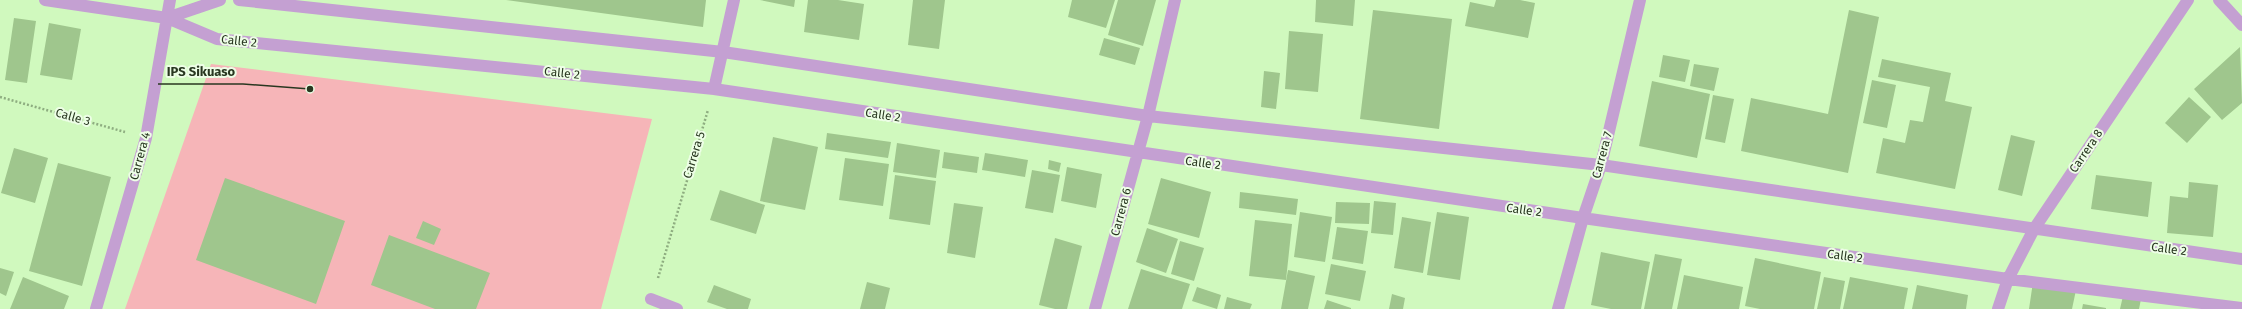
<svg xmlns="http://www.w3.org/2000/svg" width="2242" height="309" font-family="'Fira Sans',sans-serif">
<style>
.green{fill:#f6b5b8}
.building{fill:#9fc68d}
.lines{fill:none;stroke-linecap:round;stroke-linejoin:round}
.path{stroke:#8ead80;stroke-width:2.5;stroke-dasharray:2 2;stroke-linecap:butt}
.street{stroke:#c4a0d2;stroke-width:12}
.labels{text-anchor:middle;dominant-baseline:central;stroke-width:4;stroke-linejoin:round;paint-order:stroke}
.street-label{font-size:12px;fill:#283720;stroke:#edfee6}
.leader{fill:none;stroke:#283720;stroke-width:1.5}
.callout-dot{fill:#283720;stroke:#edfee6;stroke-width:1.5}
.callout-label{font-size:13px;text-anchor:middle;font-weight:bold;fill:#283720;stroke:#edfee6;stroke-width:4;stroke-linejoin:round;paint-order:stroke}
</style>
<rect width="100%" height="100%" fill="#d0f9be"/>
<path class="green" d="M211,64l441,55 -51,190h-476z"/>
<path class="building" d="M506,0h200l-3,27z
M760,0h35l-1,7z
M808,0h30l26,4 -5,36 -55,-8z
M913,0h32l-6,49 -31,-4z
M1072,0h43l-9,28 -38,-11z
M1118,0h38l-13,46 -35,-11z
M1316,0h39l-2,26 -38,-4z
M1496,0h24l15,3 -7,35 -63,-12 5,-24 24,5z
M1373,10l79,9 -13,110 -79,-10z
M1849,10l30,7 -31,156 -107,-22 10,-53 77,16z
M14,18l22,3 -9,62 -22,-3z
M49,23l32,6 -9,51 -32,-5z
M1289,31l34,3 -5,58 -33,-3z
M1104,38l36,10 -5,17 -36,-10z
M2240,47l2,56 -20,17 -28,-31z
M1663,55l27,5 -5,22 -26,-5z
M1882,59l69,14 -6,28 27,6 -17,82 -79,-16 7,-35 22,5 5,-23 13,2 7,-35 -52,-10z
M1694,64l25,4 -5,23 -24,-5z
M1264,71l16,2 -4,36 -15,-2z
M1872,80l24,5 -9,43 -24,-5z
M1652,81l58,13 -13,64 -58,-12z
M1713,95l21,4 -9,44 -20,-4z
M2189,97l22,20 -24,26 -22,-20z
M827,133l64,9 -3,16 -63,-9z
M2011,135l24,6 -13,55 -24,-6z
M773,137l45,10 -13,63 -45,-9z
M897,143l43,7 -4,28 -43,-6z
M14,148l34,10 -13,45 -34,-10z
M944,152l35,5 -2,16 -35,-5z
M985,153l43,7 -3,17 -43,-7z
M845,158l44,6 -6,42 -44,-6z
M1049,160l12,3 -2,9 -11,-3z
M58,163l53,14 -29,109 -53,-15z
M1067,167l35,7 -6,34 -35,-7z
M1032,170l28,5 -7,38 -28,-5z
M895,175l41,6 -6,44 -41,-6z
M2096,175l56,7 -4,35 -57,-8z
M225,178l120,43 -29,83 -120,-44z
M1161,178l50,14 -12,46 -51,-14z
M2189,182l29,3 -5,52 -46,-4 3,-37 18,2z
M720,190l45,15 -9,29 -46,-14z
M1240,192l58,7 -2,16 -57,-7z
M1374,201l22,2 -3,32 -22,-2z
M1336,202l34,1 -1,21 -34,-1z
M954,203l29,4 -8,51 -28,-5z
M1300,212l32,5 -7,45 -31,-5z
M1437,212l32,5 -9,63 -33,-5z
M1402,217l29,5 -8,51 -29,-5z
M1255,220l37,4 -6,56 -37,-4z
M423,221l18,8 -7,16 -18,-7z
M1337,227l31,4 -5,33 -31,-5z
M1147,228l31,11 -12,34 -30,-11z
M389,235l101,38 -14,36h-41l-64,-24z
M1055,238l27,8 -15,63h-12l-16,-4z
M1180,241l24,7 -10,33 -23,-7z
M1601,252l49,10 -9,47h-30l-20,-4z
M1655,254l27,5 -10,50h-28z
M1755,258l66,14 -7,37h-54l-15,-3z
M1331,264l35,7 -6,30 -35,-7z
M0,268l14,4 -8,24 -6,-3z
M1141,269l49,15 -8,25h-54z
M1288,270l27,6 -7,33h-27z
M1684,275l59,12 -4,22h-62z
M23,277l46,19 -5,13h-54z
M1824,277l21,4 -5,28h-23z
M1850,277l58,11 -4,21h-61z
M867,282l23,6 -5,21h-25z
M2033,282l43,8 -4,19h-43z
M714,285l37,14 -3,10h-21l-20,-7z
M1917,285l51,10 -2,14h-54z
M1197,287l24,8 -4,14 -25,-8z
M1392,294l13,4 -2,11h-14z
M2123,296l18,3 -2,10h-19z
M1227,297l25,7 -2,5h-26z
M1327,300l24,8v1h-27z
M2083,304l23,4v1h-24z"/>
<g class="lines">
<path class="path" d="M0,97l125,35
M658,278l50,-168"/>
<path class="street" d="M45,0l122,18 50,21 497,50 869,129 425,61 234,29
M239,0l484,52 425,64 453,49 641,94
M2219,0l23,25
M167,18l53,-18
M714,89l20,-89
M651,299l26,10
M96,309l50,-171 24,-138
M1095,309l53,-193 27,-116
M1558,309l25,-91 18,-53 39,-165
M1998,309l10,-30 26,-50 154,-229"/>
</g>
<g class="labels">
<g class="street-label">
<text transform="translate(239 41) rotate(6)">Calle 2</text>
<text transform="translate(562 73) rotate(6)">Calle 2</text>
<text transform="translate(883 115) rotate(9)">Calle 2</text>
<text transform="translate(73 117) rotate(16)">Calle 3</text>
<text transform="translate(2086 151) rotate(-56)">Carrera 8</text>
<text transform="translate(694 155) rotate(-73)">Carrera 5</text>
<text transform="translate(1602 155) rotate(-75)">Carrera 7</text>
<text transform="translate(140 156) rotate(-75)">Carrera 4</text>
<text transform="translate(1203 163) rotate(8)">Calle 2</text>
<text transform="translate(1524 210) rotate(8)">Calle 2</text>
<text transform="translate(1121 212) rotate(-75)">Carrera 6</text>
<text transform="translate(2169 249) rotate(8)">Calle 2</text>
<text transform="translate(1845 256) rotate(8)">Calle 2</text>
</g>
</g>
<path class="leader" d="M310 89L243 84H158"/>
<circle class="callout-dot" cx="310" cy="89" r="4"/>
<g class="callout-label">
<text x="201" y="76">IPS Sikuaso</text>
</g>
</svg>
